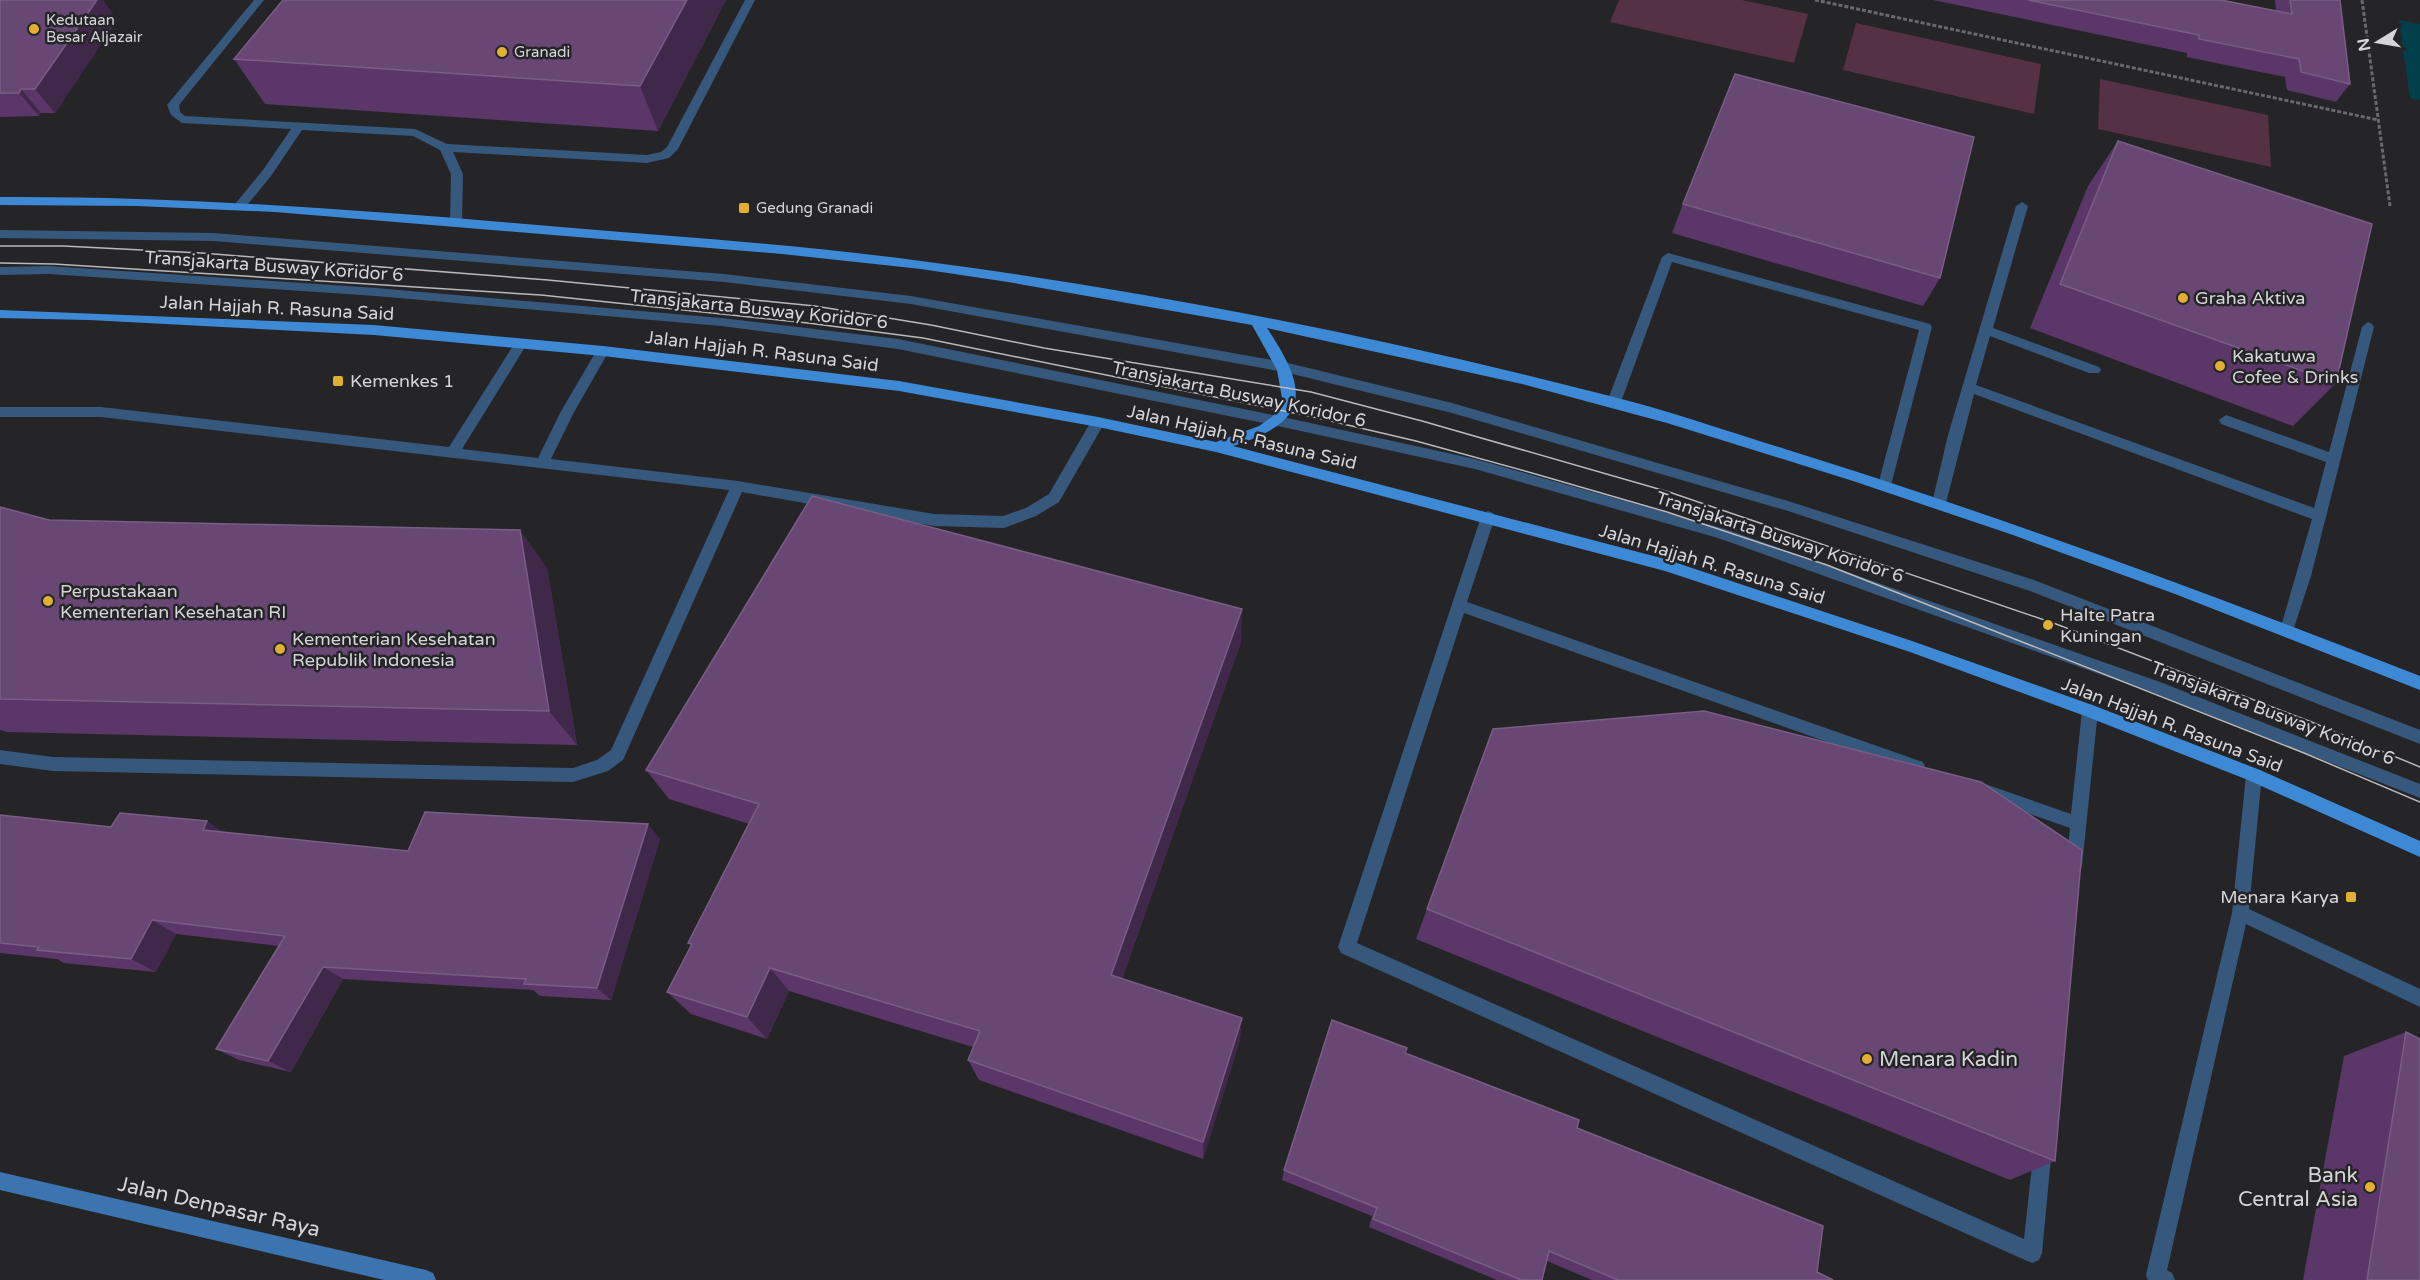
<svg xmlns="http://www.w3.org/2000/svg" width="2420" height="1280" font-family="'Varela Round',sans-serif">
<style>
.green{fill:#563044}
.water{fill:#023f4d}
.lines{fill:none;stroke-linecap:round;stroke-linejoin:round}
.path{stroke:#69696c;stroke-width:3;stroke-dasharray:4 2;stroke-linecap:butt}
.lane{fill:#36587d;fill-rule:evenodd}
.secondary{fill:#3b74af;fill-rule:evenodd}
.primary{fill:#3e89d5;fill-rule:evenodd}
.tram{stroke:#b9b9bb;stroke-width:1.5}
.wall{fill:#5b3669}
.shaded-wall{fill:#40284a}
.building{fill:#684775;stroke:#795d84;stroke-width:1.5}
.poi-dot{fill:#e1af34;stroke:#252528;stroke-width:2}
.labels{text-anchor:middle;dominant-baseline:central;stroke-width:5;stroke-linejoin:round;paint-order:stroke}
.far-poi-label{font-size:15px;fill:#d5d5d7;stroke:#252528;text-anchor:start}
.street-label{font-size:18px;fill:#d5d5d7;stroke:#252528}
.poi-label{font-size:18px;fill:#d5d5d7;stroke:#252528;text-anchor:start}
.near-poi-label{font-size:21px;fill:#d5d5d7;stroke:#252528;text-anchor:start}
.near-street-label{font-size:21px;fill:#d5d5d7;stroke:#252528}
</style>
<rect width="100%" height="100%" fill="#252528"/>
<path class="green" d="M1619,0h123l66,14 -14,49 -184,-41z
M1856,23l185,41 -7,50 -191,-44z
M2100,79l168,36 3,52 -173,-38z"/>
<path class="water" d="M2399,20l21,4v76l-10,-2z"/>
<g class="lines">
<path class="path" d="M1815,0l563,120
M2362,0l28,206"/>
<path class="lane" d="M254,0h10l-85,105 1,7 5,4 230,13 32,15 200,11 14,-3 6,-5 78,-147h10l-77,149 -9,9 -22,5 -194,-11 10,22 -1,48 -6,4 -6,-4 1,-48 -11,-24 -27,-14 -111,-6 -31,46 -28,34h-8v-6l28,-34 28,-41 -109,-6 -11,-8 -4,-10z
M2022,202l6,4 -35,122 106,39 2,3 -2,3h-10l-99,-37 -14,49 338,123 12,-46 -105,-38 -2,-4 7,-5 103,37 33,-125 6,-5 4,2 2,3 -63,249 -19,58 -5,2 -5,-2 -2,-4 32,-111 -338,-125 -28,109 -2,4h-10l-2,-4 16,-68 68,-229z
M0,230l214,3 510,41 187,22 373,66 168,41 336,98 246,79 386,150v14l-390,-153 -242,-80 -336,-98 -168,-41 -373,-68 -187,-22 -510,-41 -214,-3z
M1668,253l262,71 2,3 -42,162h-10l-2,-4 41,-155 -247,-68 -51,140 -2,3h-10l-2,-3 55,-145z
M49,266l327,22 345,30 177,21 380,77 197,43 250,70 435,153 260,102v14l-270,-106 -432,-154 -243,-69 -197,-43 -380,-77 -177,-23 -345,-30 -327,-22 -49,1v-8z
M521,339l6,5 -65,105 76,9 22,-45 38,-65 5,-2 6,5 -36,63 -22,45 187,22 196,33 69,2 23,-8 23,-14 44,-76 5,-1 7,5 -46,80 -23,14 -32,12 -70,-2 -192,-34 -119,268 -15,11 -35,11 -520,-11 -53,-7v-14l53,7 520,11 24,-8 14,-10 118,-260 -628,-73h-101v-10h101l348,40 67,-106z
M1488,511l5,2 2,4 -28,85 450,158 6,2 2,5 -2,5 -6,2 -453,-161 -107,330 667,296 10,-92 2,-7 7,-2 7,2 2,7 -10,106 -3,7 -7,3 -7,-3 -684,-307 -3,-6 143,-430 2,-4z
M2090,704l5,2 3,5 -16,155 -2,5 -6,3 -6,-3 -2,-5 4,-38 -91,-32 -2,-5 2,-5 6,-2 86,30 11,-103 3,-5z
M2254,768l6,2 2,5 -13,134 171,80v18l-174,-83 -79,346 5,3 3,7h-27l-2,-5 86,-362 14,-138 2,-5z"/>
<path class="secondary" d="M0,1172l426,98 7,3 3,7h-52l-384,-90z"/>
<path class="primary" d="M0,197c188,-1 374,14 561,30 120,10 240,18 360,34 231,30 460,76 685,134 61,15 120,36 179,54 215,67 426,145 635,227v14l-245,-96 -162,-59 -160,-54 -186,-58 -145,-39 -255,-56c42,63 44,93 -34,118l432,113 247,82 183,65 165,64 160,71v16l-172,-77 -163,-64 -175,-64 -245,-81 -449,-119 -118,-25 -199,-36 -296,-35 -229,-21 -285,-15 -89,-2v-8l374,15 229,21 296,35 199,36 118,25 43,-16 13,-9 7,-8 3,-11 -5,-28 -25,-45 -244,-43 -87,-13 -139,-15 -507,-42 -138,-6 -137,-1z"/>
<path class="tram" d="M0,246h63l138,7 347,27 267,26 116,19 113,23 267,44 111,29 247,71 387,132 253,97 111,46
M0,263l54,1 487,31 267,28 115,15 386,78 107,25 116,32 135,39 160,53 477,188 116,49"/>
</g>
<path class="wall" d="M0,0l117,20 -62,93h-14l-2,3 -39,1z
M283,0h443l-68,131 -393,-27 -31,-45z
M1933,0h288l55,11 -1,-11h65l10,84 -14,18 -49,-12 -2,-13 -98,-20v-4z
M2118,141l218,242 -43,43 -263,-98 58,-142z
M1683,204l257,74 -17,28 -251,-73z
M0,507l49,13 498,48 30,177 -570,-13 -7,-2z
M1241,642l-119,337 118,61 -37,119 -224,-79 -11,-20 5,-13 -184,-56 -22,48 -76,-25 -24,-22 24,-46 -3,-3 61,-119 -80,-25 -23,-29z
M0,815l111,12 111,5 186,19 252,-12 -49,161 -71,-4 -7,-6 -190,-11 -52,93 -52,-12 -23,-11 63,-103 -103,-12 -20,38 -92,-9 -7,-4 -57,-6z
M1427,909l628,252 -45,19 -594,-241z
M2406,1032l14,248h-117l41,-224z
M1405,1053l172,75 240,144 16,8h-241l-45,-19 -5,19h-45l-128,-53 3,-11 -90,-36 2,-10z"/>
<path class="shaded-wall" d="M93,0h10l14,20 -62,93 -20,-24z
M687,0h39l-68,131 -18,-45z
M21,89l20,24 -2,3 -20,-23z
M520,530l27,38 30,177 -28,-34z
M1242,609l-1,33 -126,356 -4,-23z
M207,821l22,15 -26,-6z
M648,824l12,15 -49,161 -14,-12z
M152,920l24,14 -20,38 -25,-13z
M323,967l20,12 -52,93 -23,-11z
M770,968l19,23 -22,48 -20,-22z
M1242,1018l-2,22 -37,119v-17z"/>
<path class="building" d="M0,0h97l-62,89h-14l-2,4h-19z
M283,0h404l-47,86 -406,-27z
M2028,0h193l71,14 -2,-14h50l10,84 -49,-12 -2,-13 -100,-20v-4z
M1735,74l239,63 -34,141 -257,-74z
M2118,141l254,83 -36,159 -276,-99z
M812,496l430,113 -131,366 131,43 -39,124 -235,-82 12,-29 -210,-63 -23,49 -80,-25 25,-48 -4,-1 71,-139 -113,-34z
M0,507l49,13 471,10 29,181 -549,-12z
M1704,711l277,71 101,68 -27,311 -628,-252 66,-180z
M425,812l223,12 -51,164 -73,-4 2,-5 -203,-12 -55,94 -52,-12 69,-113 -133,-16 -21,39 -94,-9 2,-3 -39,-4v-128l111,12 9,-14 87,8 -4,9 205,21z
M1332,1020l75,28 -2,5 174,67 -2,8 246,98 -6,46 16,8h-215l-69,-29 -7,29h-21l-148,-61 4,-11 -93,-38z
M2406,1032l14,7v241h-53z"/>
<g class="poi-dot">
<circle cx="34" cy="29" r="6"/>
<circle cx="502" cy="52" r="6"/>
<rect x="738" y="202" width="12" height="12" rx="3"/>
<circle cx="2183" cy="298" r="6"/>
<circle cx="2220" cy="366" r="6"/>
<rect x="332" y="375" width="12" height="12" rx="3"/>
<circle cx="48" cy="601" r="6"/>
<circle cx="2048" cy="625" r="6"/>
<circle cx="280" cy="649" r="6"/>
<rect x="2345" y="891" width="12" height="12" rx="3"/>
<circle cx="1867" cy="1059" r="6"/>
<circle cx="2370" cy="1187" r="6"/>
</g>
<g class="labels">
<g class="far-poi-label">
<text x="46" y="20">Kedutaan<tspan x="46" dy="17">Besar Aljazair</tspan></text>
<text x="514" y="52">Granadi</text>
<text x="756" y="208">Gedung Granadi</text>
</g>
<g class="street-label">
<text transform="translate(274 266) rotate(4)">Transjakarta Busway Koridor 6</text>
<text transform="translate(277 308) rotate(3)">Jalan Hajjah R. Rasuna Said</text>
<text transform="translate(759 309) rotate(6)">Transjakarta Busway Koridor 6</text>
<text transform="translate(762 351) rotate(7)">Jalan Hajjah R. Rasuna Said</text>
<text transform="translate(1239 394) rotate(12)">Transjakarta Busway Koridor 6</text>
<text transform="translate(1242 437) rotate(13)">Jalan Hajjah R. Rasuna Said</text>
<text transform="translate(1780 537) rotate(18)">Transjakarta Busway Koridor 6</text>
<text transform="translate(1712 564) rotate(17)">Jalan Hajjah R. Rasuna Said</text>
<text transform="translate(2273 713) rotate(21)">Transjakarta Busway Koridor 6</text>
<text transform="translate(2172 725) rotate(21)">Jalan Hajjah R. Rasuna Said</text>
</g>
<g class="poi-label">
<text x="2195" y="298">Graha Aktiva</text>
<text x="2232" y="356">Kakatuwa<tspan x="2232" dy="21">Cofee &amp; Drinks</tspan></text>
<text x="350" y="381">Kemenkes 1</text>
<text x="60" y="591">Perpustakaan<tspan x="60" dy="21">Kementerian Kesehatan RI</tspan></text>
<text x="2060" y="615">Halte Patra<tspan x="2060" dy="21">Kuningan</tspan></text>
<text x="292" y="639">Kementerian Kesehatan<tspan x="292" dy="21">Republik Indonesia</tspan></text>
<text x="2339" y="897" text-anchor="end">Menara Karya</text>
</g>
<g class="near-poi-label">
<text x="1879" y="1059">Menara Kadin</text>
<text x="2358" y="1175" text-anchor="end">Bank<tspan x="2358" dy="24">Central Asia</tspan></text>
</g>
<g class="near-street-label">
<text transform="translate(219 1207) rotate(13)">Jalan Denpasar Raya</text>
</g>
</g>
<g transform="translate(2378 42) rotate(259)" stroke="#252528" stroke-width="4.5" paint-order="stroke">
<path d="M0-4.5L10 22L0 15L-10 22Z" fill="#d5d5d7"/>
<text y="-9" font-size="16" font-weight="bold" text-anchor="middle" fill="#d5d5d7">N</text>
</g>
</svg>
